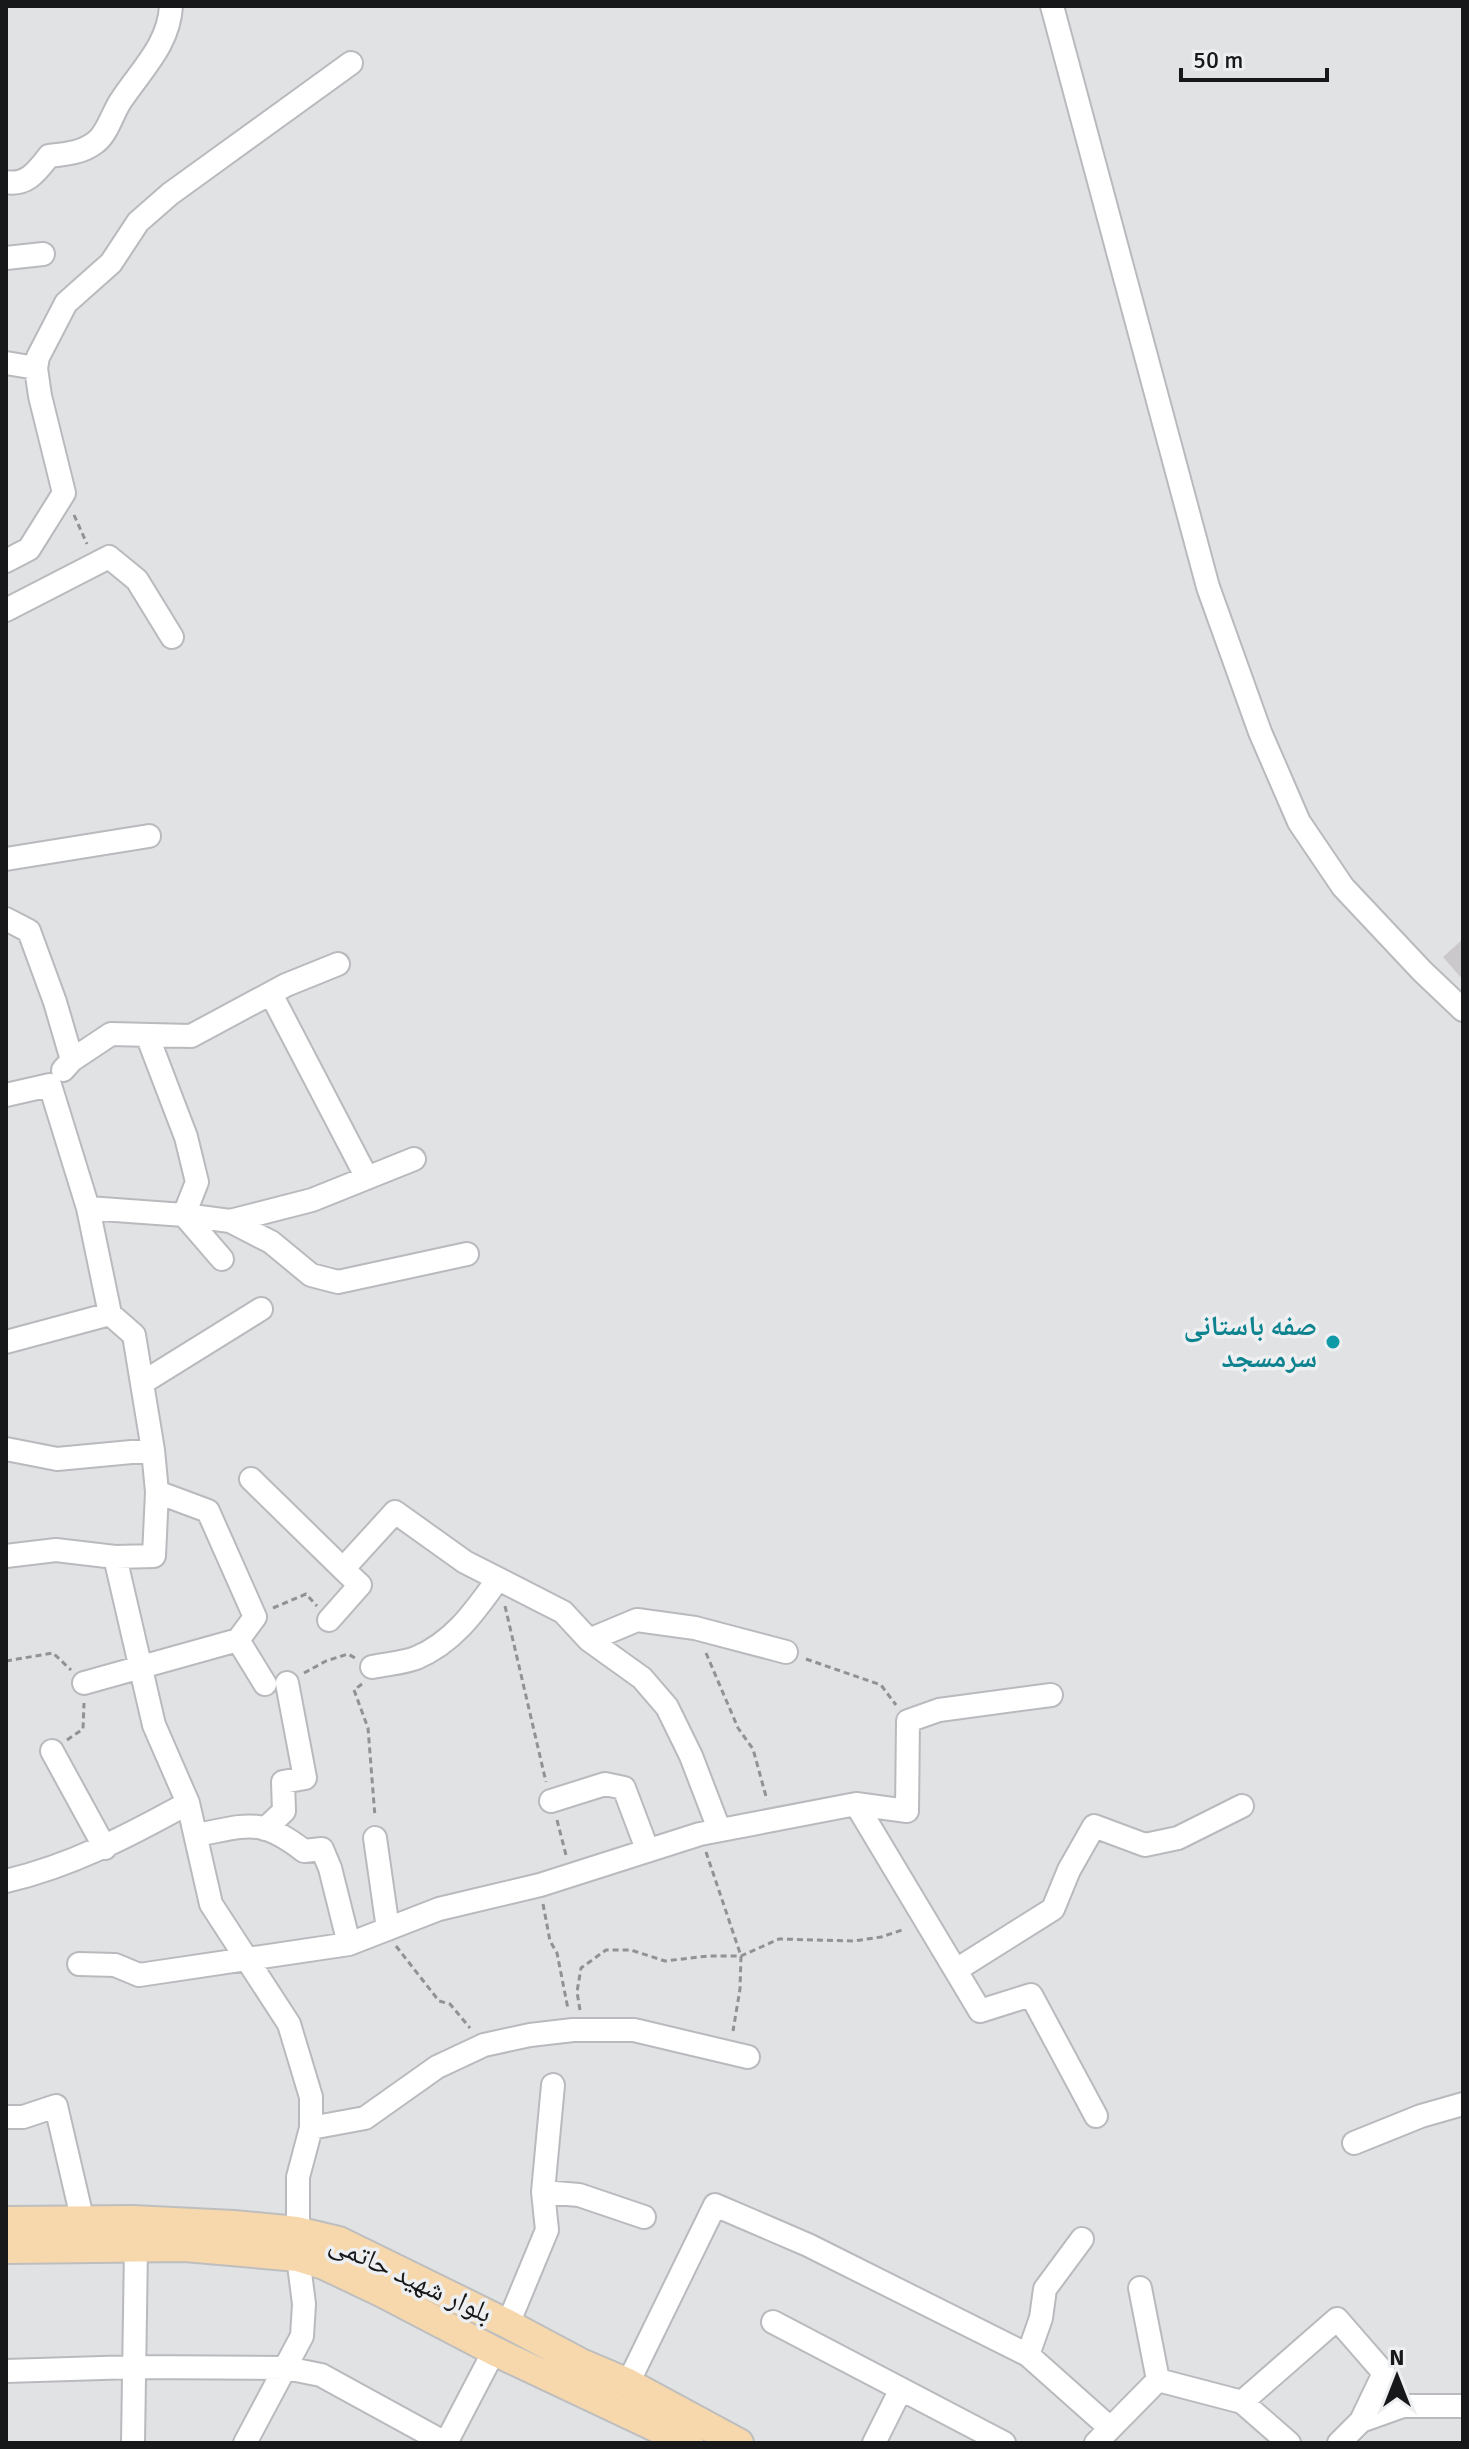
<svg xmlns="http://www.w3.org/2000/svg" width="1469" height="2449" font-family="Signika,'Noto Naskh Arabic',sans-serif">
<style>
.building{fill:#cac8ca}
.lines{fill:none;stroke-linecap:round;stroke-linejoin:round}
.minor-casing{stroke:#b9babd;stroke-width:26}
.major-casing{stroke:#bebebf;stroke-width:32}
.path{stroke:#909293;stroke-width:3;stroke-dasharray:6 4;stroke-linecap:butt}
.minor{stroke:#fff;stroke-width:22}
.major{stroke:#f7d8ad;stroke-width:28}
.culture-dot{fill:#0f9aa8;stroke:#eeeff1;stroke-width:3}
.labels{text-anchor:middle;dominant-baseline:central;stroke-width:7;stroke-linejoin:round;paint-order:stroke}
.culture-label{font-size:28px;font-weight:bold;fill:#0d838f;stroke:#eeeff1;text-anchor:end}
.street-label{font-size:28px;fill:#171819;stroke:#eeeff1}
</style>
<rect width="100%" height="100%" fill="#e0e2e4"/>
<path class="building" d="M1463,939v41l-20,-23z"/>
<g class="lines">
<g class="minor-casing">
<path id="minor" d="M1052,6l156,581 52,145 39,90 44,65 79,84 41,39
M6,182c21,4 31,-11 43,-26 17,-2 33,-3 47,-14 12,-9 17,-31 26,-43 20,-30 47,-55 49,-93
M6,258l37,-4
M6,363l30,5 2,-11 28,-54 45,-40 27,-41 32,-28 181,-131
M6,561l23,-12 35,-56 -24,-97 -4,-28
M6,610l103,-53 28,23 35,57
M6,859l143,-23
M6,919l23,12 26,71 17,58 -9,10
M271,994l96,184
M147,1035l39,102 11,45 -13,33 46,6 41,21 40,33 27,7 129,-28
M72,1060l39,-26 80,2 95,-51 52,-21
M6,1095l44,-10 38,123 22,106 24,21 19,115 4,42 -3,64 -39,1 39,168 34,78 23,101 78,120 22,73v31l-13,49v80l6,47 -2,32 -57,107
M88,1208l96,7 38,44
M230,1221l82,-21 102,-41
M6,1342l104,-28
M142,1383l119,-74
M6,1449l51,10 96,-9
M251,1479l92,90
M6,1556l50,-6 59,7
M329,1620l31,-35 -17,-16 52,-57 70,50 98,50 26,28 53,38 25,29 24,49 28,73
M238,1640l27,44
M589,1640l48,-20 58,8 91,24
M372,1667c14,-3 31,-4 44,-9 38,-16 59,-47 82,-79
M84,1683l154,-43 17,-23 -47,-106 -51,-19
M52,1751l53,97
M551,1801l54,-17 19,4 23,61
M856,1804l51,7 1,-90 31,-11 112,-15
M265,1829l19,-18 -1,-29 22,-4 -18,-95
M196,1835c51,-9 63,-19 108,16l18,-2 8,19 19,76
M375,1838l13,91
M6,1881c65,-15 124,-46 182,-78
M79,1964l36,1 24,10 210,-31 90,-35 101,-24 160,-51 156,-30 124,207 51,-16 65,121
M956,1970l97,-61 16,-39 25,-44 51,19 33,-7 64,-32
M6,2117h17l33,-11 27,116
M311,2128l54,-10 72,-51 47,-22 46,-10 43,-5h61l114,27
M1354,2143l67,-27 42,-12
M543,2192l36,3 65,22
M1140,2288l18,92
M773,2322l231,121
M508,2324l39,-94 -4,-38 10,-107
M1028,2355l13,-37 4,-29 37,-50
M6,2371l128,-4 152,1 35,7 124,68
M628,2383l87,-178 93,40 220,110 82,73
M1242,2402l95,-83 47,54 -23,48
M133,2443l3,-195
M446,2443l48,-92
M874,2443l27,-54
M1096,2443l62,-63 84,22 47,41
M1339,2443l22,-22 42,-15h60"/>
</g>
<g class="major-casing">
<path id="major" d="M6,2221l127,-1 101,5 63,6 42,10 169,83 75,40 45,19 111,60
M6,2249l179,-2 113,10 26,8 59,28 111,58 195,92"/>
</g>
<path class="path" d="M74,515l13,29
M505,1606l41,176
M273,1608l33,-14 11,12
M706,1653l32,75 15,21 14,51
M806,1659l75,26 15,20
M6,1661l47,-8 18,17
M304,1673l22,-12 22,-7 7,4
M362,1684l-8,6 14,38 7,89
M67,1740l16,-11 1,-26
M557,1820l9,35
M706,1852l35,104 -1,33 -7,42
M543,1904l7,37 7,12 11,56
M396,1946l43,55 11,3 20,24
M580,2010l-3,-18 4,-24 25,-18h25l34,11 43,-5h33l38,-17 75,2 27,-4 24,-8"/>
<use href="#minor" class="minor"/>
<use href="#major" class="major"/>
</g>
<circle class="culture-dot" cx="1333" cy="1342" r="8"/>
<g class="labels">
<g class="culture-label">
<text x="1317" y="1326">صفه باستانی<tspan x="1317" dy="32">سرمسجد</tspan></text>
</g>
<g class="street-label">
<text transform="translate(411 2278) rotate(25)">بلوار شهید حاتمی</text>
</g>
</g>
<rect width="1469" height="2449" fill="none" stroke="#171819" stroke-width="16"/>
<g transform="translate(1397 2377)" stroke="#eeeff1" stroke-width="6" paint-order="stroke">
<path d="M0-6L14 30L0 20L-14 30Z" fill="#171819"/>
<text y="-12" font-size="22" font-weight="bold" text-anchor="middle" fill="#171819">N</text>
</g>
<path d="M1181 68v12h146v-12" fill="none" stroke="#171819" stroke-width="4"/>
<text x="1193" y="68" font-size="24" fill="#171819" stroke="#eeeff1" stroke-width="6" paint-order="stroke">50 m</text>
</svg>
